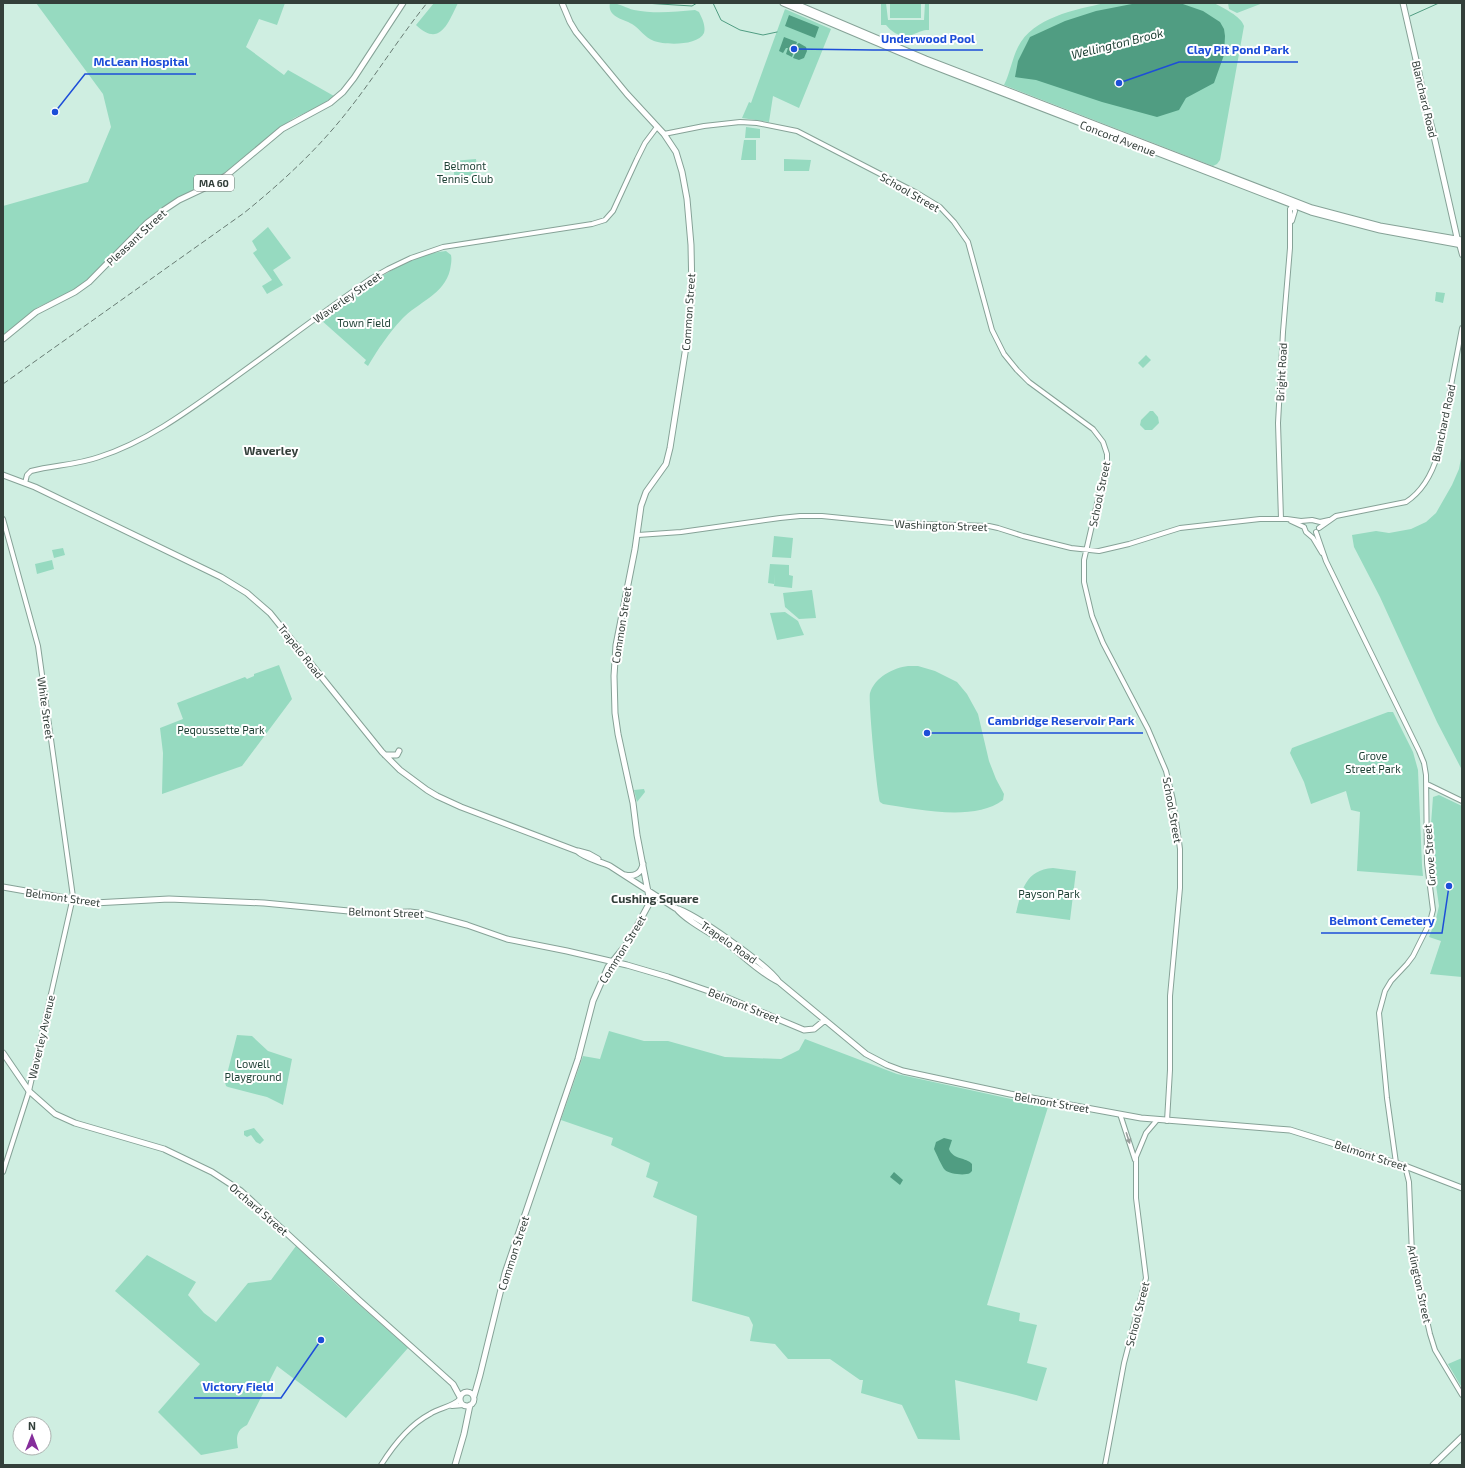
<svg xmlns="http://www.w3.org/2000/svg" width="1465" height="1468" font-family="'Exo 2',sans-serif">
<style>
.green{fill:#96dac0}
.water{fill:#509d82}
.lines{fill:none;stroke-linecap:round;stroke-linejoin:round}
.stream{stroke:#509d82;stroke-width:1}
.minor-casing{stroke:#86a297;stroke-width:6}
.major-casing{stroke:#86a297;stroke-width:7}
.minor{stroke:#fff;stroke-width:4}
.major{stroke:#fff;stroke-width:5}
.rail{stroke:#687b73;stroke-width:1;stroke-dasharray:6 3;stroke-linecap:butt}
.oneway{fill:#999f9c}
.labels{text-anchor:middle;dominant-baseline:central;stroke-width:4;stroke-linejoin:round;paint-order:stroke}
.shield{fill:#fff;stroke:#707975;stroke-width:1}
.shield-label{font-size:10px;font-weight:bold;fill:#333f3a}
.street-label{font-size:11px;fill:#333f3a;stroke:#fff}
.park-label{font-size:11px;fill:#1c3f33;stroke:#fff}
.water-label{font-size:12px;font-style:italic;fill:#1a3d31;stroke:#fff}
.neighbourhood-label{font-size:12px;font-weight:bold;fill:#333f3a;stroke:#fff}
.leader{fill:none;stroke:#1d4ed8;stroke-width:1.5}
.callout-dot{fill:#1d4ed8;stroke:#fff;stroke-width:1.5}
.callout-label{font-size:12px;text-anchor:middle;font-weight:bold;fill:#1d4ed8;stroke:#fff;stroke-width:4;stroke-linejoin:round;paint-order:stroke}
</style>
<rect width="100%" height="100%" fill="#cfeee1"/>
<path class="green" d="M36,3h249l-8,22 -18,-6 -13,28 38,28 4,-5 46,26 -12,9 -28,13 -13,9 -63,51 -37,18 -19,12 -17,13 -61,62 -14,9 -32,15 -35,29v-130l85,-24 23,-55 -8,-33z
M434,3h24c-10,20 -18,45 -42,22z
M610,3c9,0 16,5 24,7 20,4 41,2 61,0l4,2c3,6 7,14 5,21 -6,13 -39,12 -50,8 -9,-3 -14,-12 -22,-17 -9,-5 -25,-7 -22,-21z
M881,3h5l2,17h36l1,-17h4v27c-7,0 -9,2 -15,4 -10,5 -21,0 -28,-9h-5z
M890,3h31v15h-31z
M1105,3h109c9,5 27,13 30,23l-24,134 -3,4 -4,2 -209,-81c6,-12 8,-26 14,-38 15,-30 57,-37 87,-44z
M1228,3h35l-26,10 -8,-4z
M785,9l46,20 -32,79 -26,-12 -4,26 -27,-4 7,-16 2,1z
M746,127l14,2v9h-15z
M744,140h12v20h-15z
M476,159l2,23 -23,2 -2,-23z
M784,159l27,1 -2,11h-25z
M268,227l23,31 -18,12 10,15 -16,9 -5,-8 10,-6 -19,-27 4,-3 -5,-9z
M446,251l5,4c1,5 0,9 -1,15 -6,25 -32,32 -48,49 -13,14 -24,30 -34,47l-4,-3 2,-3 -45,-40c33,-24 82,-66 125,-69z
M1436,292l9,1 -2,10 -8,-2z
M1146,355l5,5 -8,8 -5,-5z
M1150,411h3l5,6 1,6 -7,7h-7l-5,-5 1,-5z
M1462,453v317l-25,-48 -57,-125 -26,-50 -2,-12 24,-4 13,2 22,-4 15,-7 10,-9 16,-28 7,-16z
M774,536l19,2 -2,20 -19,-1z
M63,548l2,7 -11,3 -2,-8z
M52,560l2,9 -17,5 -2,-10z
M770,564l19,1v10l4,1 -1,12 -18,-2 1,-12 -1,10 -6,-1z
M812,590l4,28 -17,1 -14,-12 -2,-14z
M785,612l13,9 6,14 -27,5 -7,-27z
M279,665l13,34 -50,67 -80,28 1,-41 -3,-25 23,-9 -6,-16 68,-26 2,2 7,-3v-2z
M908,666h10l17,5 22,11 10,12 11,20 11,47 7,18 8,15 -1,6c-29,22 -86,9 -120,4l-3,-2c-3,-7 -12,-103 -10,-109 5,-16 23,-25 38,-27z
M1388,712h5l20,40 5,18 4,95 1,11 -66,-5 3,-59 -9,-2 -5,-19 -35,13 -7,-22 -14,-29 2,-5z
M644,789l1,3 -8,10 -3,-12z
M1439,795l23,11v171l-32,-3 11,-33 -12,-4 7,-18 3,-13 -6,-42 -2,-40 2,-27z
M1053,868l23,3 -6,49 -54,-7c6,-23 9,-43 37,-45z
M609,1031l35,10h24l57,16 56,2 18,-9 6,-11 92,35 151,33 -61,198 33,8 -1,8 18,4 -10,38 20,5 -10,33 -21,-6 -61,-15 5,60 -42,-1 -16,-34 -41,-12 2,-13h-3l-30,-21h-42l-13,-15 -25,-3 3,-16 -4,-8 -57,-16 5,-85 -44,-19 5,-15 -12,-5 4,-14 -39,-18 2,-7 -52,-18 22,-64 17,3z
M237,1035l15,1 16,15 24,8 -9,46 -16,-8 -39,-10 -2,-1 -1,-4z
M254,1128l10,12 -4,4 -4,-2 -5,-7 -4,2 -3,-2v-4z
M296,1246l43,41 69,61 -62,70 -69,-52 -30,59c-11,5 -11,13 -9,23l-37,7 -43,-43 42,-48 -85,-73 32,-36 49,27 -8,13 16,18 12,9 32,-39 23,-3z
M1462,1358v30l-14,-24z"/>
<path class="water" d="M1137,3h43l23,8 17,11 4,7 1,7 -1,19 -10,28 -28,15 -7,12 -22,7 -55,-15 -66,-22 -21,-3 3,-16 12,-24 35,-16 31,-10z
M789,15l30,12 -4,11 -30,-12z
M784,37l13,5 -5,15 -6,-3 2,-6h-2l-3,5 -4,-2z
M799,43l7,4 1,4 -3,7 -5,2 -6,-2 5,-11 -1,-3z
M944,1138l8,2 -3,9c4,11 17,8 23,15v7l-2,2c-5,3 -21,1 -25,-3 -3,-3 -9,-17 -11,-21l2,-7z
M894,1172l9,8 -3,5 -10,-8z"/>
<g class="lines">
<path class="stream" d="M644,3l48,3 5,-3
M713,3l8,17 19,10 23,5 14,-3
M1410,16l29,-13"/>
<g class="minor-casing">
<path id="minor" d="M664,134l40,-8 36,-4 17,1 40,8 120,62 23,14 14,15 14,20 24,88 12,24 13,16 12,12 64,47 10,13 4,12v6l-23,100v22l8,34 11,27 45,86 18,42 7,29 7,49v39l-10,108v74l-3,51
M1292,221l3,-10 -2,-6
M1459,244l3,11
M25,483l2,-8 4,-4c23,-6 46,-6 68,-14 47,-15 89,-46 128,-74 49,-35 96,-71 145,-105l16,-9 23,-11 32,-11 149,-23 13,-4 8,-9 24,-52 8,-16 12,-16
M3,519l35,127 35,251 -44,194 -26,81
M1281,519l-3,-96 5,-91 7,-84v-39l3,-4
M1291,521l13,6
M1304,527l2,5 7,6 9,15
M1319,528l17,-12 70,-14c17,-11 26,-28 32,-48l24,-126
M1316,532l10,29 93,190 5,12 2,12 1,88 6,47 -3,12 -17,34 -6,8 -16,17 -6,10 -6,22 8,85 9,65
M638,535l43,-3 99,-14 20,-2h22l70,7 97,3 9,2 25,8 48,12 28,3 30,-7 51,-16 80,-9h27l14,2 11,-1 8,2 9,-2
M1427,784l35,17
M1120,1114l15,46
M1405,1166l4,16 3,72 18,80 5,16 27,45
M452,1406l12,-1
M381,1465c12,-19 28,-40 49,-51 9,-6 22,-7 30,-15
M1105,1465l19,-102 22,-85 -10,-80v-41l10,-24 11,-13"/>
</g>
<g class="major-casing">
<path id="major" d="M783,3l142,60 386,149 69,18 82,15
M794,3l132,56 386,149 68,18 82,14
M1403,3l16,70 4,22 10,37 25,110
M3,339l33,-27 39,-20 14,-10 58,-59 17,-13 15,-10 34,-16 14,-9 55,-46 48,-26 13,-11 11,-14 49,-75
M3,475l32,12 186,90 26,16 23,20 112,139 18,18 27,20 10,6 24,11 116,44c9,8 22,10 33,15l65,42c19,5 93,57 104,74
M385,755h12l2,-4
M578,851l11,3 9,5
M625,875c9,2 16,-1 18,-11
M3,887l91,16 75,-4 95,4 106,10 40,-1 16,2 41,11 40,14 60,12 60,14 41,12 55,19 81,34 10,-1 11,-9
M676,908c10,13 38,27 53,37 16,12 31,28 50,37l87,72 21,11 16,6 107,23 131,24 149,12 115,36 57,22
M3,1053l26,38 26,23 20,9 89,26 48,23 29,19 118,109 74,66 20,18 7,13
M460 1399a7 7 0 1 1 14 0a7 7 0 1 1-14 0Z
M474,1396l6,-21 25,-102 73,-214 15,-58 15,-34 21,-26 21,-39 -13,-67 -4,-32 -15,-69 -3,-21 -1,-37 2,-31 19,-96 6,-43 5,-14 20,-28 4,-16 18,-114 4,-41 -1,-48 -4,-46 -5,-27 -6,-20 -12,-18 -37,-40 -51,-62 -6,-10 -8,-19
M455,1465l9,-31 6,-29
M1433,1465l29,-28"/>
</g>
<use href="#minor" class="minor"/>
<use href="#major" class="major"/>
<path class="rail" d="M3,384l241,-171c32,-26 62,-53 88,-83 35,-40 62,-86 95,-127"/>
</g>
<defs><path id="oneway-solid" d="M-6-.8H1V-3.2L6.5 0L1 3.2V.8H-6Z"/></defs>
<use class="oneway" href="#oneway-solid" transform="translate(1128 1138) rotate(72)"/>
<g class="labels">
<rect class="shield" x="194" y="175" width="40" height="16" rx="3"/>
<g class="shield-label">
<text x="214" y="183">MA 60</text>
</g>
<g class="street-label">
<text transform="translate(1425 99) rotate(77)">Blanchard Road</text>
<text transform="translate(1118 138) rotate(21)">Concord Avenue</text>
<text transform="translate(910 192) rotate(30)">School Street</text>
<text transform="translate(136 237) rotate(-43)">Pleasant Street</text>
<text transform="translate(347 297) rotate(-35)">Waverley Street</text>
<text transform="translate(688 312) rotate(-86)">Common Street</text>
<text transform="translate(1281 372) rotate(-87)">Bright Road</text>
<text transform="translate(1443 423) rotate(-78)">Blanchard Road</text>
<text transform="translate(1099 494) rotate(-78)">School Street</text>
<text transform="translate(941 525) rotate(2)">Washington Street</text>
<text transform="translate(621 625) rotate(-81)">Common Street</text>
<text transform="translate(301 651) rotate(52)">Trapelo Road</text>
<text transform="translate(46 708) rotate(82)">White Street</text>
<text transform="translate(1173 810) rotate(80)">School Street</text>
<text transform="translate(1429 855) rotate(-94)">Grove Street</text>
<text transform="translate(63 897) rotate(8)">Belmont Street</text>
<text transform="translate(386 912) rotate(2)">Belmont Street</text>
<text transform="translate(729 942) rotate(35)">Trapelo Road</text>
<text transform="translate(622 949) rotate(-58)">Common Street</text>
<text transform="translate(744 1005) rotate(22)">Belmont Street</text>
<text transform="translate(41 1037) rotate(-77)">Waverley Avenue</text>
<text transform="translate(1052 1102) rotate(10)">Belmont Street</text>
<text transform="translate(1371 1155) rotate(18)">Belmont Street</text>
<text transform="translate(259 1209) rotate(41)">Orchard Street</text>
<text transform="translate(513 1253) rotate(-72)">Common Street</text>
<text transform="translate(1420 1284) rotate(78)">Arlington Street</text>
<text transform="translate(1137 1314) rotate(-76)">School Street</text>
</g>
<g class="park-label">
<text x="465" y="165">Belmont<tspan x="465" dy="13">Tennis Club</tspan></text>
<text x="364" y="322">Town Field</text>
<text x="221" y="729">Peqoussette Park</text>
<text x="1373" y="755">Grove<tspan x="1373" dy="13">Street Park</tspan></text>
<text x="1049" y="893">Payson Park</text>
<text x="253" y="1063">Lowell<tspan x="253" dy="13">Playground</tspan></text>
</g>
<g class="water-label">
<text transform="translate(1117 43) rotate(-14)">Wellington Brook</text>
</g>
<g class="neighbourhood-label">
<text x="271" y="450">Waverley</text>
<text x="655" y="898">Cushing Square</text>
</g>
</g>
<path class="leader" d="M794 49L873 50H983M1119 83L1179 62H1298M55 112L85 74H196M927 733L980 733H1143M1449 886L1442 933H1321M321 1340L281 1398H194"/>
<g class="callout-dot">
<circle cx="794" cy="49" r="4"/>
<circle cx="1119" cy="83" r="4"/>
<circle cx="55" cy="112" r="4"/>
<circle cx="927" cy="733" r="4"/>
<circle cx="1449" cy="886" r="4"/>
<circle cx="321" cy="1340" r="4"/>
</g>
<g class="callout-label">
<text x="928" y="43">Underwood Pool</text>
<text x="1238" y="54">Clay Pit Pond Park</text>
<text x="141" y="66">McLean Hospital</text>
<text x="1061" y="725">Cambridge Reservoir Park</text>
<text x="1382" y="925">Belmont Cemetery</text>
<text x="238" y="1391">Victory Field</text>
</g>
<rect width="1465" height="1468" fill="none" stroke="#333f3a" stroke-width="8"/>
<g transform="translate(32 1436)"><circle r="19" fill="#ffffff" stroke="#adb2b0"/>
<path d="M0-3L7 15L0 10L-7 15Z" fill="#852e9b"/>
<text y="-6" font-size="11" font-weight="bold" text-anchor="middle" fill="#333f3a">N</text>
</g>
</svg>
